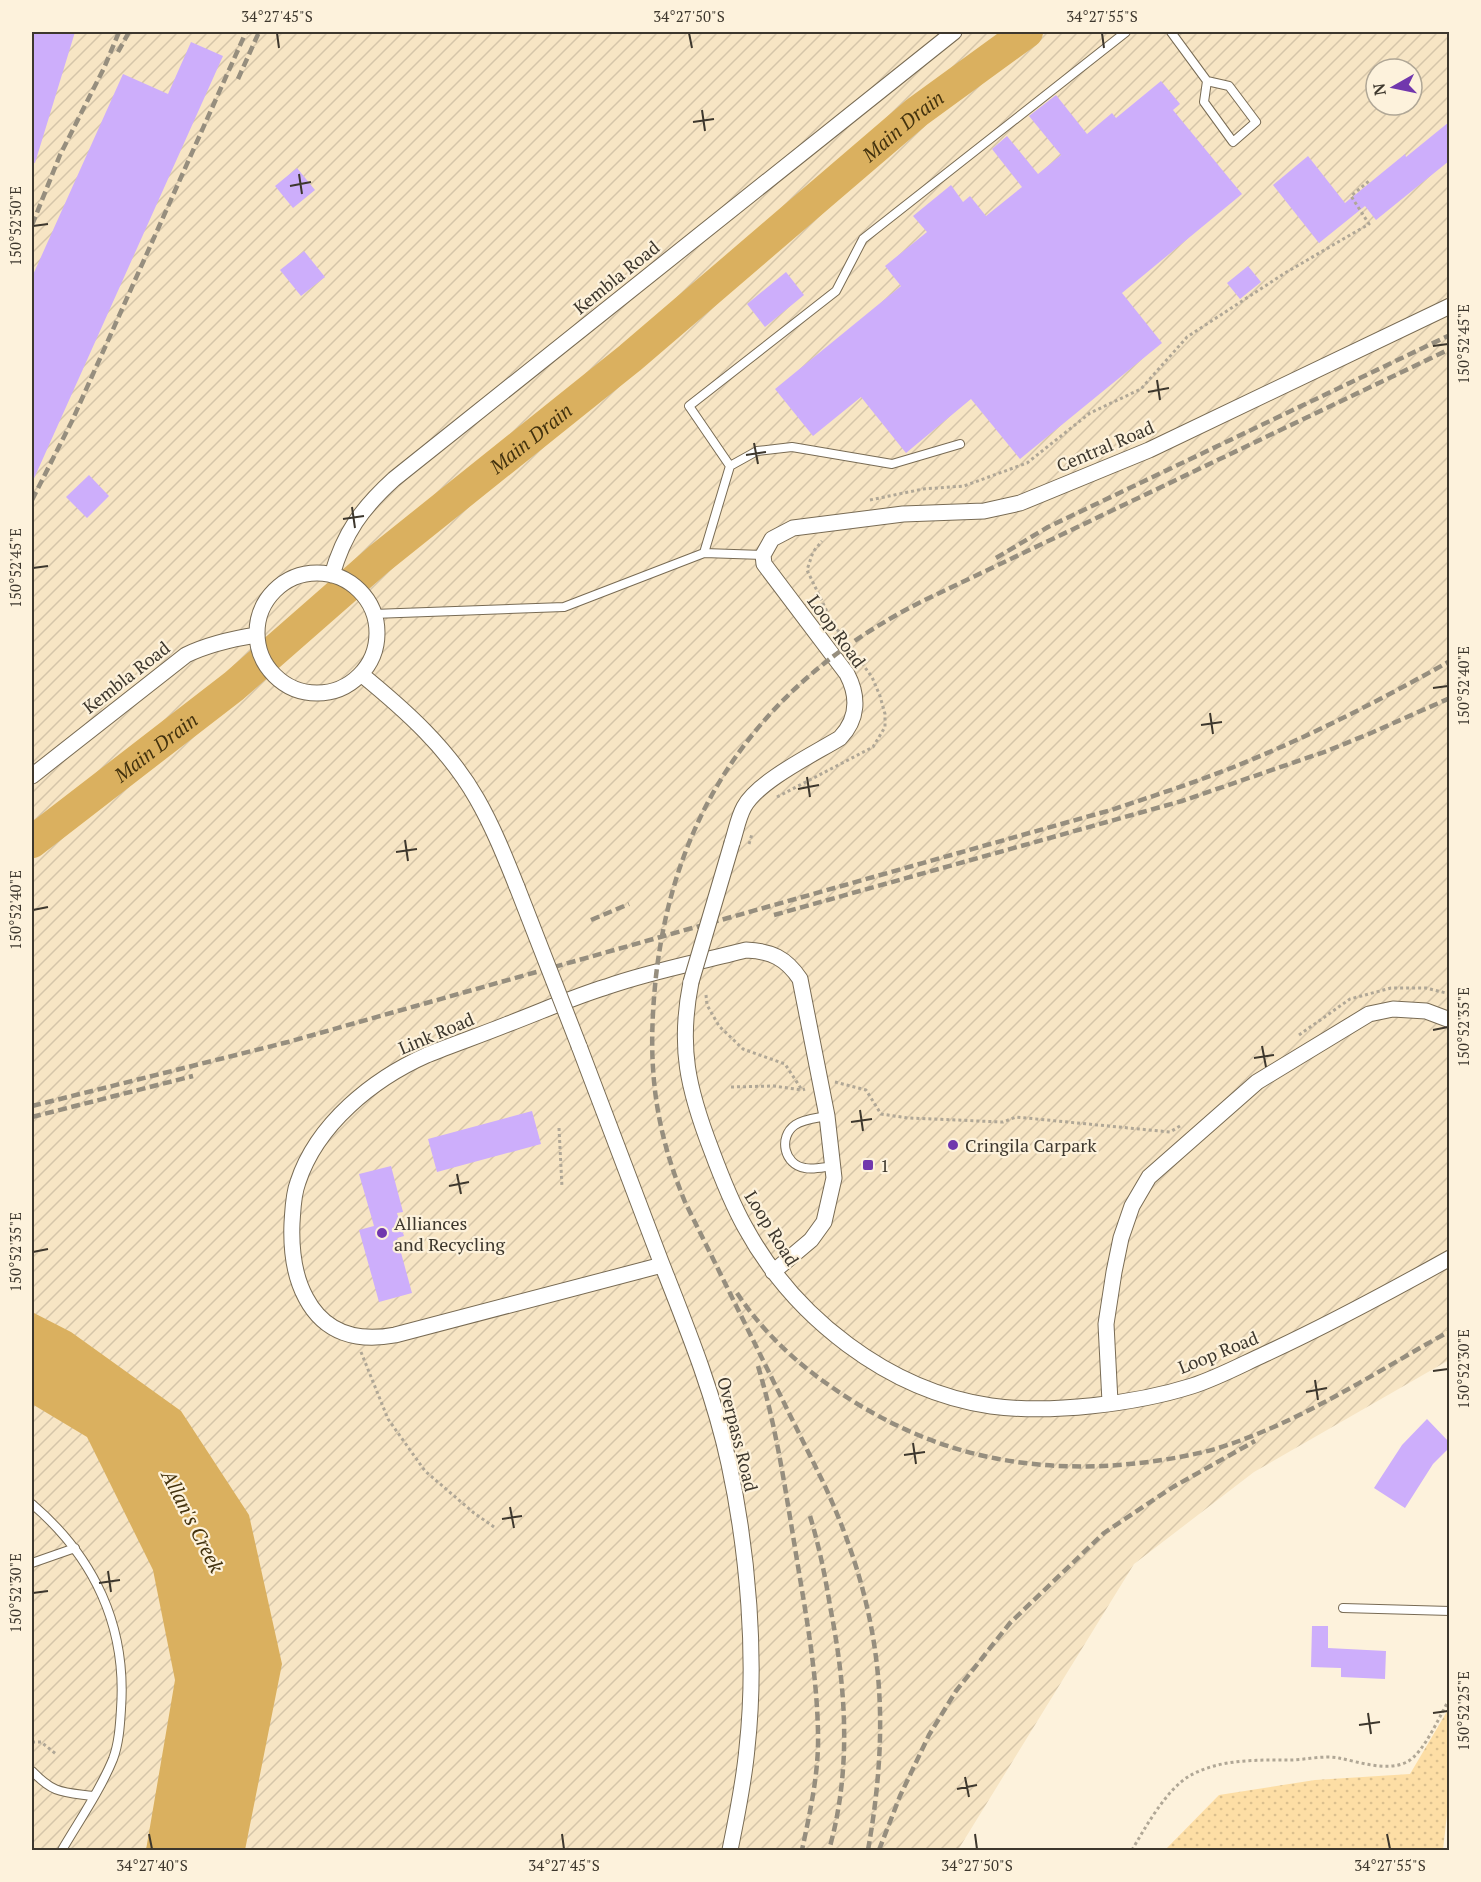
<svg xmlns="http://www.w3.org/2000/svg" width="1481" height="1882" font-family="'PT Serif',serif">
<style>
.industrial{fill:url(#industrial-furrows);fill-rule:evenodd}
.grass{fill:url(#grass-dots)}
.water{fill:#dab05f}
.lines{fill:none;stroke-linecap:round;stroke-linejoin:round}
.river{stroke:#dab05f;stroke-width:32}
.building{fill:#cdaefb}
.lane-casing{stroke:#786b54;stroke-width:10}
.street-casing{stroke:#786b54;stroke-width:17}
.path{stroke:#b0a796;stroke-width:3;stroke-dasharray:3 3;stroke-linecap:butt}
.lane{stroke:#fff;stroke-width:8}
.street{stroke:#fff;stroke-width:15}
.rail{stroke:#968e7e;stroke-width:4.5;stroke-dasharray:9 4.5;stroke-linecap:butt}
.street-bridge-casing{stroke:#786b54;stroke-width:17;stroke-linecap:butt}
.path-bridge{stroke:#b0a796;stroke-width:3;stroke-dasharray:3 3;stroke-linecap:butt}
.street-bridge{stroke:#fff;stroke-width:15}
.ticks{fill:none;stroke:#3d372d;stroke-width:2}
.poi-dot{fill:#7137ad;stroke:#fdf2dc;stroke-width:2}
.labels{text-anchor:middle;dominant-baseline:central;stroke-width:4.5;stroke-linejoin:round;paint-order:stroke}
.street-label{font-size:18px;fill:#3d372d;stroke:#fdf2dc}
.poi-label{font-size:18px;fill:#3d372d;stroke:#fdf2dc;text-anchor:start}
.water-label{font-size:20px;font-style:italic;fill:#43320e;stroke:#fdf2dc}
.neatline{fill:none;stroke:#3d372d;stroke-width:2}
.ticks-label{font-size:15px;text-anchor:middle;fill:#3d372d}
</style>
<defs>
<pattern id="industrial-furrows" width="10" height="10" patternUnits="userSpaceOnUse" patternTransform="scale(1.5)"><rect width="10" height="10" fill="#f7e5c4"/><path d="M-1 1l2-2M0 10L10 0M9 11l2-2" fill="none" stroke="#d5c5a9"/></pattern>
<pattern id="grass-dots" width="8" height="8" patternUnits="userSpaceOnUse" patternTransform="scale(1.5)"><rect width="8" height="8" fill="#fddea5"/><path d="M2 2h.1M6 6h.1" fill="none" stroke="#dabf8e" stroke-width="1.8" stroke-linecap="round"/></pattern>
</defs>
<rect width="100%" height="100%" fill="#fdf2dc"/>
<path class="industrial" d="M32,32h1417v1328l-195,112 -120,92 -176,286h-926zM1376,69h36v36h-36z"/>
<path class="grass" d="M1449,1708l1,80 -7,62h-278l54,-55 96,-15 95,-6z"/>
<path class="water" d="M32,1312l39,20 110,79 68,104 33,149 -37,186h-99l29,-170 -22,-110 -66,-133 -55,-33z"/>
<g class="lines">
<path class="river" id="s1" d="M32,842l202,-156 145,-127 251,-201 287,-246 110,-80"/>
</g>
<path class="building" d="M32,32h43l-40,131 -3,-1z
M191,42l32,14 -191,427v-206l91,-203 45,20z
M1161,81l19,23 -7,6 69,84 -120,99 40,50 -142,116 -49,-60 -65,54 -45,-56 -48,39 -38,-47 126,-103 -16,-20 42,-34 -14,-16 38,-31 12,17 7,-6 16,20 36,-29 -30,-38 15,-13 31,38 23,-19 -32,-39 27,-21 31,39 25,-21 4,5z
M1449,122v39l-73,59 -11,-14 -46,37 -46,-58 35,-29 37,47 60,-49 1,3z
M297,168l18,22 -22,18 -18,-22z
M304,251l21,26 -24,19 -21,-26z
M1248,266l13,16 -21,17 -13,-16z
M786,272l18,23 -39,32 -18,-23z
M89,475l20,21 -22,22 -21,-21z
M532,1111l9,33 -104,28 -9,-33z
M391,1166l12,46 -6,1 7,23 -7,2 15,55 -33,9 -20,-72 15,-4 -15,-52z
M1427,1419l22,23v6l-16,16 -28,44 -31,-20 28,-43z
M1312,1626h16v22l58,3 -1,28 -44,-2v-9l-30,-1z"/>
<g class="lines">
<g class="lane-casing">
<path id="lane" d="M1171,32l36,49 22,5 27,36 -23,20 -29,-40 3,-21
M730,466l27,-15 35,-4 100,17 68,-20
M704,553l26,-87 -41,-60 147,-115 27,-52 263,-207
M373,614l191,-7 140,-54 59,2
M827,1116c-10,2 -24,3 -32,9 -17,12 -11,40 10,43 8,2 19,-1 28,-2
M32,1504c62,53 95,122 89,205 -1,16 -2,34 -8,50 -13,32 -34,62 -51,91
M32,1563l43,-15
M1343,1608l107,3
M32,1771c22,23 30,21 61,25"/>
</g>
<g class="street-casing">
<path id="street" d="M257 633a60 60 0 1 1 120 0a60 60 0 1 1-120 0Z
M332,575c12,-42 30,-67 62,-96l560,-447
M361,674c44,36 87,74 116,125 16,28 28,58 40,88
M32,776l154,-121c23,-11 45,-16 71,-20
M732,843c4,-12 6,-25 12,-36 14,-26 70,-53 96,-69 18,-19 19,-41 7,-64l-83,-110 -1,-9 9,-16 21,-11 110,-14 81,-3 36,-8 129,-53 301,-144
M691,982c-13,65 -3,107 20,167 10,27 20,53 34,78 49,90 143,164 246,179 59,8 144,-2 201,-20 25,-8 49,-21 73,-32 63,-29 124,-62 185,-96
M579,1046c27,72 54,144 82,216 26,66 53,132 68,202 19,88 28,194 18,284 -3,34 -10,68 -17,102
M662,1265l-267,70c-37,7 -70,-1 -89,-37 -12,-22 -15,-51 -14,-75 1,-14 1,-28 6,-41 19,-58 75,-103 129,-127 27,-11 54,-20 81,-31 32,-12 65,-27 98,-37 45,-16 94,-25 140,-37 25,1 40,8 54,29l27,137 7,62 -10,44 -13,18 -38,32
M1110,1402l-4,-78 8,-52 7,-34 11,-32 17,-29 108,-95 112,-68 24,-5 33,2 24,9"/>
</g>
<path class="path" d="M870,500l53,-11 41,-3 63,-23 63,-50 51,-24 46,-52 98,-64 84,-49 -18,-28 18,-15
M777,797l96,-50 12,-20v-13l-5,-18 -8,-19 -39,-53 -26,-54 6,-18 9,-11
M706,995l1,10 12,21 24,23 42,15 17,26 3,-1
M1299,1035l51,-36 41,-11h35l24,6
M835,1082l31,8 15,24 27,4 95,4 13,-5 154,15 10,-6
M731,1087l43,-1 28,4
M559,1128l3,59
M361,1352l27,67 37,52 49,42 20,14
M32,1742h9l15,12
M1132,1850c13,-22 35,-62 59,-75 30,-16 65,-15 98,-15 16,0 35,-5 50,-2 20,4 48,14 68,4 17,-9 33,-47 43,-64"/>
<use href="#lane" class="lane"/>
<use href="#street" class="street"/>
<path class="rail" d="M118,52l11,-20
M238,79l21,-47
M32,225l28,-70 44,-87 15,-36
M32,500l40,-79 174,-389
M996,558l52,-31 402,-192
M774,915l408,-114 145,-50 44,-18 79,-35
M591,920l38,-16
M32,1106l256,-64 823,-232c30,-10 61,-20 91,-31 83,-30 170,-74 248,-118
M32,1117l161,-41
M737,1293c25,38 59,70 96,95 84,58 169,82 270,78 37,-2 75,-7 112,-17 83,-25 159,-76 235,-118
M758,1366c18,60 27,121 37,182 10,62 22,123 23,185 1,40 -8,79 -16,117
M810,1516c9,30 15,59 20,90 16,81 22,163 -1,244
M868,1850c24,-135 14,-240 -44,-366l-139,-282c-32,-78 -38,-141 -29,-226 20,-176 115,-301 273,-378l521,-249
M879,1850l21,-54 29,-61 27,-44 54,-68 94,-90 69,-46 82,-46"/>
<g class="street-bridge-casing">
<path id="street-bridge" d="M517,887l62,159
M691,982l41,-139"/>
</g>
<path class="path-bridge" d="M749,844l3,-10"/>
<use href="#street-bridge" class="street-bridge"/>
</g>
<path class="ticks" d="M277,33l2,15M689,33l3,15M1102,33l2,15M702,110l3,21M693,122l21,-3M299,174l3,20M290,186l21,-4M33,226l15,-2M1433,346l15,-2M1157,380l3,20M1148,392l21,-4M754,443l4,21M746,455l20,-3M352,507l3,21M343,519l21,-3M33,568l15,-2M1433,688l15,-2M1210,713l3,21M1201,725l21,-3M807,777l3,20M798,789l21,-4M405,840l3,21M396,852l21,-3M33,910l15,-3M1433,1030l15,-3M1262,1046l4,21M1254,1058l20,-3M860,1110l3,21M851,1122l21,-3M457,1174l4,20M449,1186l20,-4M33,1252l15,-3M1433,1371l15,-2M1315,1380l3,20M1306,1392l21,-4M913,1443l3,21M904,1455l21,-3M510,1507l4,21M502,1519l20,-3M108,1571l3,21M99,1583l21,-3M33,1593l15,-2M1368,1713l3,21M1433,1713l15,-2M1359,1725l21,-3M965,1777l4,20M957,1789l20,-4M149,1834l3,15M562,1834l2,15M975,1834l2,15M1387,1834l3,15"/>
<g class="poi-dot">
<circle cx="953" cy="1145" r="6"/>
<rect x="862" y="1159" width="12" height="12" rx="3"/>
<circle cx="382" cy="1233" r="6"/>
</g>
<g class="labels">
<g class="street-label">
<text transform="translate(616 277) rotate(-39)">Kembla Road</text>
<text transform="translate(1105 446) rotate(-23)">Central Road</text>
<text transform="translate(837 631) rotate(54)">Loop Road</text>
<text transform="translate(126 677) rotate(-38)">Kembla Road</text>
<text transform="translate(436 1033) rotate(-23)">Link Road</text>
<text transform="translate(772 1228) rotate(58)">Loop Road</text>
<text transform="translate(1218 1352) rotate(-22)">Loop Road</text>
<text transform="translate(738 1434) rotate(76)">Overpass Road</text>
</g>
<g class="poi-label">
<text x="965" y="1145">Cringila Carpark</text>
<text x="880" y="1165">1</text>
<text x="394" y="1223">Alliances<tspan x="394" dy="21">and Recycling</tspan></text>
</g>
<g class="water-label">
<text stroke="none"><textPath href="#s1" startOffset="1128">Main Drain</textPath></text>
<text stroke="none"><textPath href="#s1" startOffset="642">Main Drain</textPath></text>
<text stroke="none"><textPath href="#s1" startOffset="156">Main Drain</textPath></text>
<text transform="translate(193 1521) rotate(63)">Allan's Creek</text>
</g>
</g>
<rect width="1481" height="1882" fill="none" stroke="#fdf2dc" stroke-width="66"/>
<g transform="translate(1394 87) rotate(261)"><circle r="28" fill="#fdf2dc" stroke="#b0a796" stroke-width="1.5"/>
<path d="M0-4.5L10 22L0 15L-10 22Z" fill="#7137ad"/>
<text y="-9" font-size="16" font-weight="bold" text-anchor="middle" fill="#3d372d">N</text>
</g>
<rect x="33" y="33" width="1415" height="1816" class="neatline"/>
<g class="ticks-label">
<text x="277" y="22">34°27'45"S</text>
<text x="689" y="22">34°27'50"S</text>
<text x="1102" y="22">34°27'55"S</text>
<text transform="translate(16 226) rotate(-90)" y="5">150°52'50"E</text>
<text transform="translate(1464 344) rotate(-90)" y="5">150°52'45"E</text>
<text transform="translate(16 568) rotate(-90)" y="5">150°52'45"E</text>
<text transform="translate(1464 686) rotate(-90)" y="5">150°52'40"E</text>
<text transform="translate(16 910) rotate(-90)" y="5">150°52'40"E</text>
<text transform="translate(1464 1027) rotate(-90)" y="5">150°52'35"E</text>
<text transform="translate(16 1252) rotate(-90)" y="5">150°52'35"E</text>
<text transform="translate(1464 1369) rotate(-90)" y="5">150°52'30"E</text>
<text transform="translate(16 1593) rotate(-90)" y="5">150°52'30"E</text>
<text transform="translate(1464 1711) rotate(-90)" y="5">150°52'25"E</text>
<text x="152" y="1871">34°27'40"S</text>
<text x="564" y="1871">34°27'45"S</text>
<text x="977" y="1871">34°27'50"S</text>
<text x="1390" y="1871">34°27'55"S</text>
</g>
</svg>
